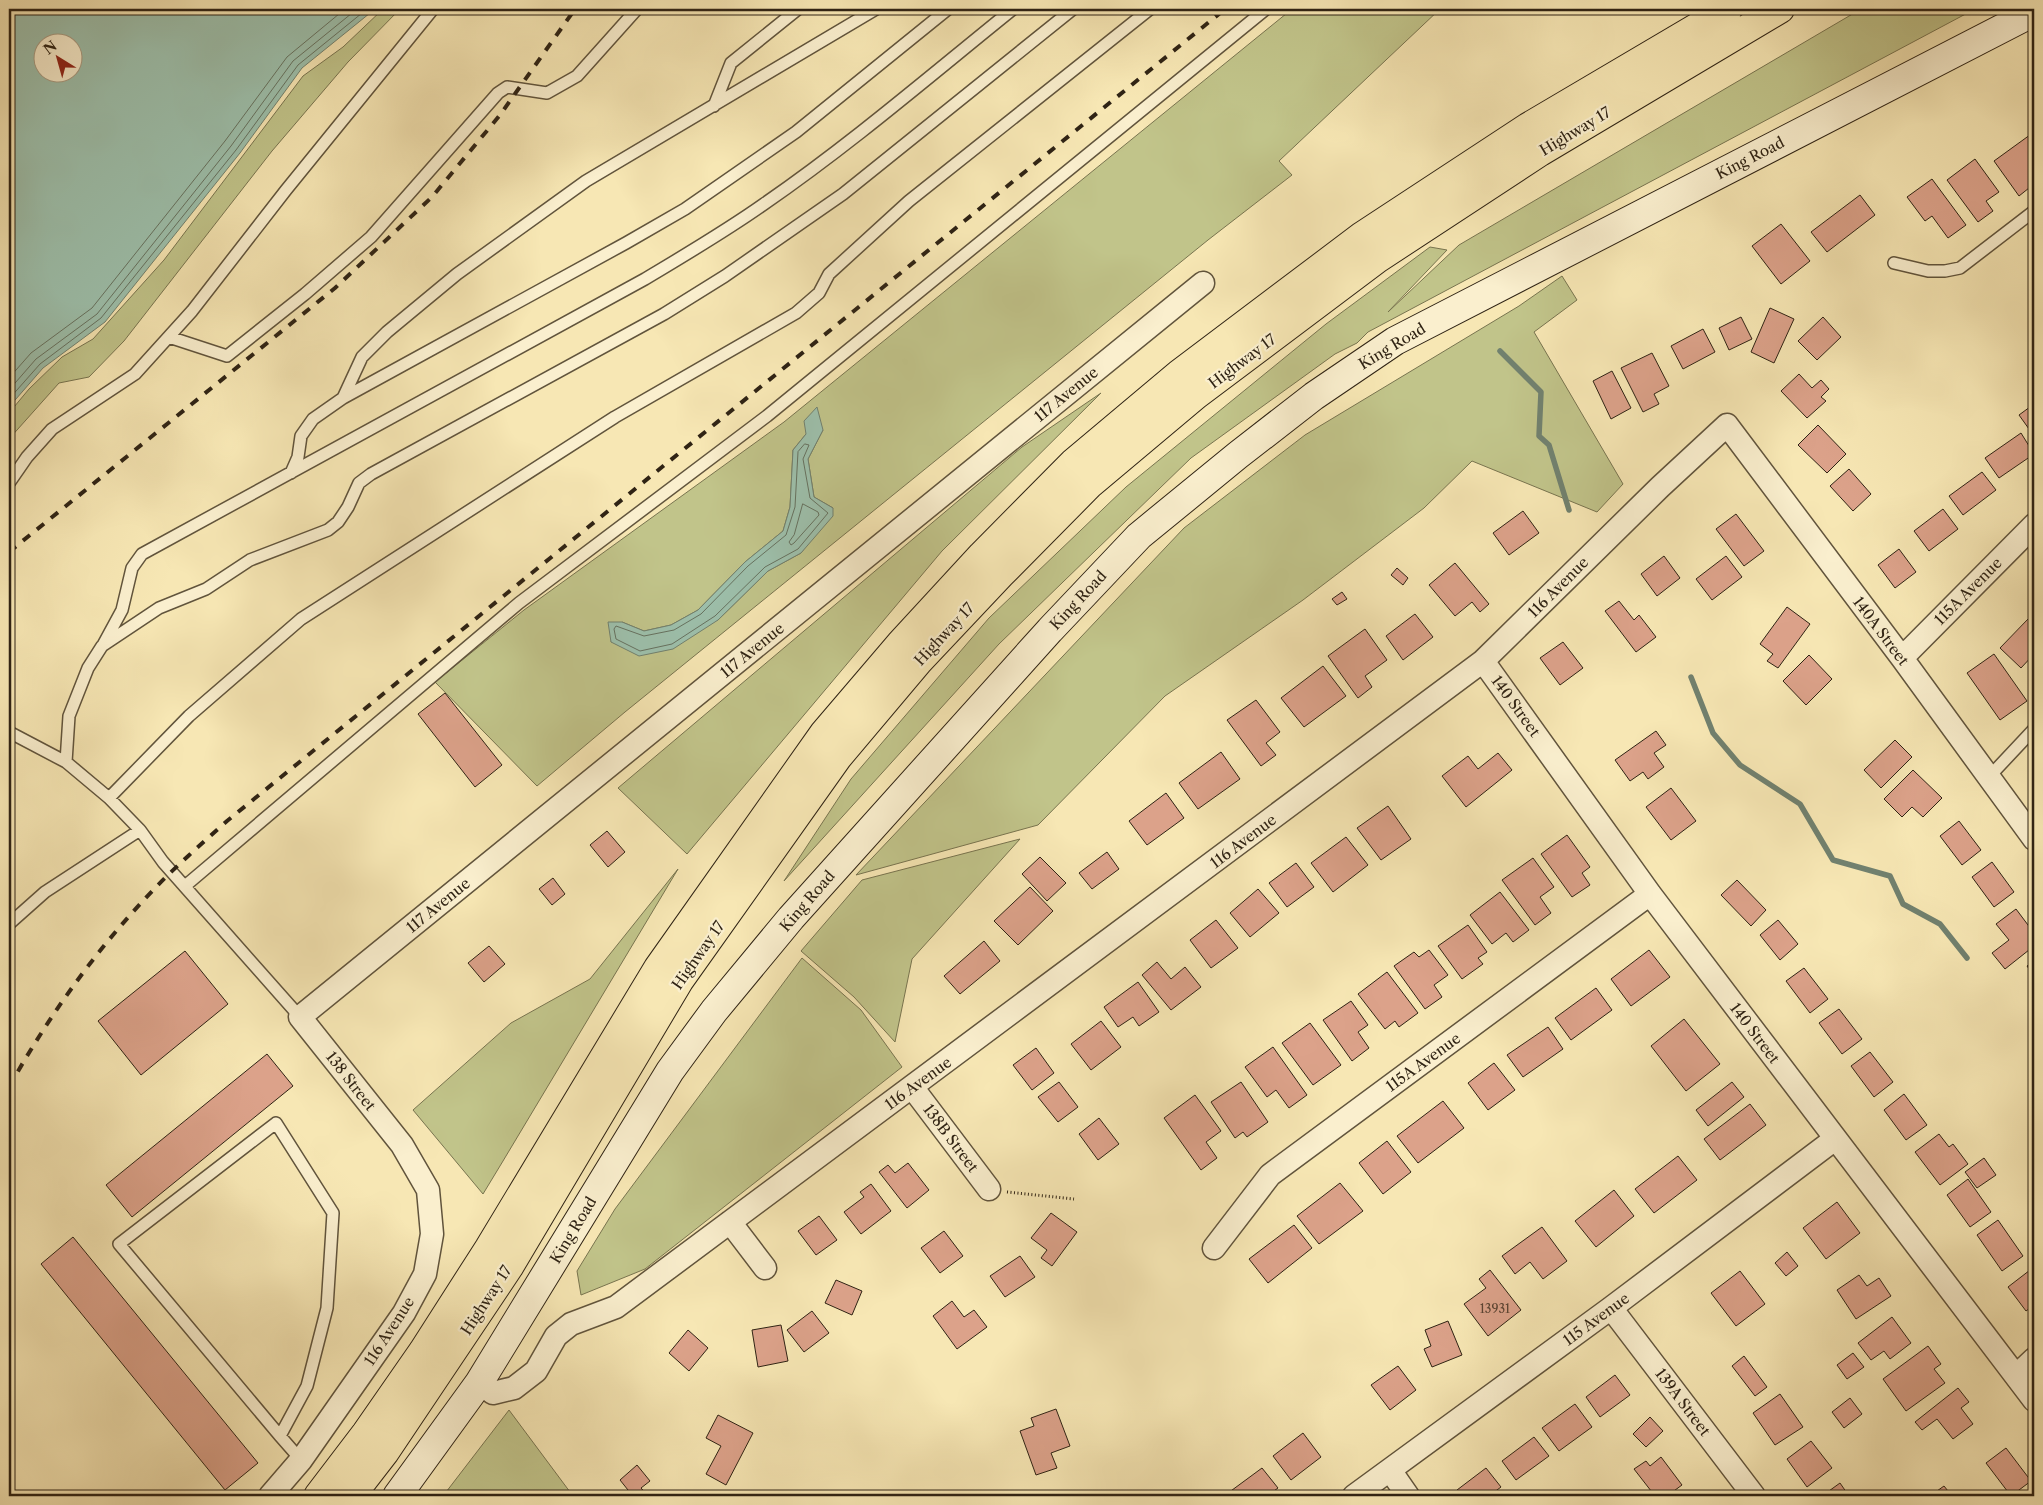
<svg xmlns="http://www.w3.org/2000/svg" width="2043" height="1505" font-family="'Libre Caslon Text',serif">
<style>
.green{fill:#c1c48a;stroke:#78744f;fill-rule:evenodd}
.water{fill:#9dc0ac;stroke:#71816f;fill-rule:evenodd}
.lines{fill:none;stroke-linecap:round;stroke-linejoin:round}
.shore{stroke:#667260;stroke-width:1}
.stream{stroke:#71816f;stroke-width:5.5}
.building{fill:#dca28a;stroke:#2f2314}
.lane-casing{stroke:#61543c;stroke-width:14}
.street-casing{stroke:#61543c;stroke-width:25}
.secondary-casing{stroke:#2f2314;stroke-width:30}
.highway-casing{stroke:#2f2314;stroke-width:30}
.path{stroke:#2f2314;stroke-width:3;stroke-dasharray:1 2.5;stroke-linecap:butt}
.lane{stroke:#faefce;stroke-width:11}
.street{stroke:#faefce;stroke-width:22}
.secondary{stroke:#faefce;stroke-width:28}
.highway{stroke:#f7e7b4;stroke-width:28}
.rail{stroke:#2f2314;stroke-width:4;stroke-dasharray:9 9;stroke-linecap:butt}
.labels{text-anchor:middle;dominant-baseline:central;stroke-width:4.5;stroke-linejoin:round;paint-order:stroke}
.number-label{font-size:12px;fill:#5a4332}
.street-label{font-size:15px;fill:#2f2314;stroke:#faefce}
</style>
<rect width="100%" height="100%" fill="#f7e7b4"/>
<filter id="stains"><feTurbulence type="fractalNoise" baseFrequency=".004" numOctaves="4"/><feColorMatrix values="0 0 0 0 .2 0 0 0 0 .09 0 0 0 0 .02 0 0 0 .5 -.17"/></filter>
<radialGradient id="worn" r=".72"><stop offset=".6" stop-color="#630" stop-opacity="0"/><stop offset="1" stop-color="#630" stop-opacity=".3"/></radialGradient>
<path class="green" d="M383,9h17l-52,53 -76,89 -148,190 -35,36 -30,6 -50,56v-26l20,-24 33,-32 31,-18 71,-79 139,-184 40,-29z
M1292,9h148l-161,152 13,14 -84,65 -583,472 -88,74 -102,-104 89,-72 260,-188zM823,430l-15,29 6,38 19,11 -32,45 -33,18 -50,49 -107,22 11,-20 22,9 27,-6 27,-15 47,-48 38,-31 7,-24 3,-57 13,-16z
M1861,9h114l-607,323 -11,11 -22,11 -144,104 -192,186 -215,237 67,-102 138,-161 137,-131 200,-163 104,-77 17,3 -59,62 71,-67z
M1562,276l15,24 -43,32 89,152 -26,28 -125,-51 -48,47 -121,92 -138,96 -127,129 -182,50 328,-347 121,-93 214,-129z
M1101,393l-159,158 -255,303 -69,-66 404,-341z
M1020,839l-108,120 -17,83 -41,-45 -53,-46 61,-71z
M678,869l-175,292 -20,33 -70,-84 98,-87 79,-44z
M802,958l59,52 41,57 -257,202 -64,26 -4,-24 38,-62z
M509,1410l64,86h-130z"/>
<path class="water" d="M9,9h366l-73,59 -62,85 -135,169 -62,46 -34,39zM42,42h30v30h-30z
M817,407l6,23 -15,29 6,38 19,11v8l-32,37 -33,18 -50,49 -45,29 -34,7 -28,-14 -3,-20h14l22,9 27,-6 27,-15 47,-48 38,-31 7,-24 3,-57 13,-16 -2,-13z"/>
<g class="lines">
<path class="shore" d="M9,378l22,-25 61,-45 133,-167 62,-84 58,-48
M9,390l27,-31 61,-45 134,-168 62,-85 64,-52
M9,399l31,-35 61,-46 135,-168 62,-85 69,-56
M805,444l4,1 -6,14 7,39 18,15 -30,36 -33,18 -50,49 -43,28 -32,7 -24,-12 -2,-10 2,-3 28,10 30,-6 27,-16 47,-48 38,-31 9,-28 3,-55z
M803,504l15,8 1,3 -25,28 -3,2 -2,-3 5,-7z"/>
<path class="stream" d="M1500,351l41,41 -2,44 10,9 20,65
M1691,677l22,56 27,32 60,39 33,56 57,16 13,28 37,20 27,34"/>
</g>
<path class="building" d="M2034,132v52l-15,12 -25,-35z
M1975,159l24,33 -13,9 7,10 -15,11 -31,-42z
M1932,179l34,46 -18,13 -16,-22 -7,5 -18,-24z
M1860,195l15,20 -48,37 -16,-20z
M1781,224l29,37 -29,23 -29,-38z
M1770,308l24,11 -20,44 -23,-11z
M1741,317l11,22 -23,11 -10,-22z
M1823,317l18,20 -24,23 -19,-19z
M1703,329l12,23 -32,17 -12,-23z
M1652,353l17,33 -15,8 5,10 -16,8 -22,-44z
M1612,371l19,37 -20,11 -18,-38z
M1799,374l13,14 9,-8 8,9 -8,8 5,4 -19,17 -26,-27z
M2034,404v32l-15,-21z
M1818,425l28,29 -19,19 -29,-28z
M2021,433l13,21 -35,24 -14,-20z
M1849,469l22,25 -18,17 -23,-25z
M1982,472l14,18 -33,25 -14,-19z
M1943,509l15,20 -29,22 -15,-20z
M1523,511l16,22 -30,22 -16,-22z
M1736,514l28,37 -20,15 -28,-37z
M1899,549l17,23 -21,16 -17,-23z
M1664,556l16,22 -23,18 -16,-22z
M1726,556l16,21 -30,23 -16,-21z
M1455,563l34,41 -9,8 -8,-10 -17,14 -26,-31z
M1397,568l11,10 -5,7 -12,-10z
M1342,592l5,7 -10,6 -5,-6z
M1619,601l15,19 5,-5 17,22 -20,15 -31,-41z
M1787,607l23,17 -32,44 -11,-7 6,-7 -13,-10z
M1415,614l18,23 -30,23 -17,-24z
M2028,619l6,6v29l-13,14 -21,-20z
M1365,629l22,31 -22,16 7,11 -14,11 -30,-42z
M1563,642l20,26 -23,17 -20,-27z
M1994,654l33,47 -27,19 -33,-47z
M1809,655l23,24 -26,26 -23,-24z
M1323,666l23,30 -42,31 -23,-29z
M445,693l57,72 -27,22 -57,-73z
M1256,700l24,32 -14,11 10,12 -15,11 -34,-46z
M1656,731l10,14 -12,8 10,14 -16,12 -5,-7 -13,9 -15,-21z
M1895,740l17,17 -31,31 -17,-18z
M1221,752l19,27 -42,30 -19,-26z
M1498,753l14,17 -46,37 -24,-31 26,-20 10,13z
M1913,770l29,28 -19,19 -11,-10 -10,10 -18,-18z
M1671,788l25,33 -25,19 -25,-33z
M1166,793l18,25 -37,27 -18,-24z
M1388,806l23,33 -30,21 -24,-32z
M1959,821l22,29 -19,15 -22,-29z
M607,831l18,21 -17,15 -18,-22z
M1567,835l23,32 -8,6 8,12 -18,12 -31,-43z
M1346,837l22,28 -35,27 -22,-29z
M1107,852l12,17 -27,20 -13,-16z
M1040,857l26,26 -19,18 -25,-27z
M1533,858l21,29 -14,10 11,16 -16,12 -33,-45z
M1992,862l22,30 -20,15 -22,-30z
M1296,863l18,24 -27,20 -18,-24z
M553,878l12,16 -13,11 -13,-16z
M1737,880l29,30 -15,16 -30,-31z
M1030,887l23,24 -35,34 -24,-24z
M1258,889l21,24 -29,24 -20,-24z
M1500,892l29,38 -16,12 -7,-9 -14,11 -22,-29z
M2016,909l18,24v13l-29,23 -13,-16 17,-13 -13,-16z
M1216,920l22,28 -27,20 -21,-28z
M1778,920l20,24 -18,16 -20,-25z
M1468,925l19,27 -9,6 5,6 -21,15 -24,-33z
M984,941l16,20 -40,33 -16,-18z
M489,946l16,18 -21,18 -16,-19z
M1429,950l19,25 -14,10 8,12 -17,12 -31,-43 20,-14 5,5z
M1649,950l21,27 -39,29 -20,-27z
M185,951l43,53 -87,71 -43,-54z
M2034,961v15l-7,-10z
M1157,962l14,17 14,-12 16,20 -30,23 -29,-35z
M1804,968l24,31 -18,14 -24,-32z
M1387,972l31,41 -19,14 -4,-6 -10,8 -27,-35z
M1138,982l21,30 -20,14 -6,-9 -15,10 -14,-20z
M1596,988l16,22 -41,30 -16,-22z
M1351,1001l17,24 -10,7 11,16 -17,13 -29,-41z
M1839,1009l23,30 -20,15 -23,-31z
M1684,1019l36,45 -34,27 -35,-45z
M1101,1021l20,26 -30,23 -20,-26z
M1310,1023l31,42 -28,20 -31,-42z
M1548,1027l15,22 -40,28 -16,-22z
M1273,1047l34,48 -18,13 -13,-18 -9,7 -22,-30z
M1036,1048l18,25 -22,17 -19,-25z
M1870,1052l23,30 -19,15 -23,-31z
M267,1054l26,32 -161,131 -26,-32z
M1494,1063l21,27 -27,20 -20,-27z
M1059,1082l19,25 -20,15 -20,-25z
M1241,1082l27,40 -21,15 -4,-5 -8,6 -24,-36z
M1732,1082l12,15 -36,29 -12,-16z
M1904,1094l23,31 -21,15 -22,-30z
M1195,1095l26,36 -15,11 11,16 -16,12 -37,-52z
M1443,1101l21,27 -46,35 -21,-27z
M1750,1104l16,21 -46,35 -16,-21z
M1099,1118l20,26 -21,16 -19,-26z
M1939,1134l10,13 4,-3 15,20 -28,21 -25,-33z
M1387,1141l24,31 -28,22 -24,-31z
M1678,1156l19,24 -43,33 -19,-24z
M1984,1158l12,17 -19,13 -12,-16z
M908,1163l21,27 -22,18 -28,-36 9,-7 7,8z
M1968,1179l23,33 -21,15 -23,-32z
M1340,1183l23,28 -44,33 -22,-28z
M871,1184l20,27 -30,23 -17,-22 20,-15 -4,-5z
M1614,1190l20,26 -38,31 -21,-26z
M1837,1202l23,31 -34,26 -23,-31z
M1051,1213l26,19 -25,34 -11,-8 6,-8 -16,-12z
M819,1216l18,24 -21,15 -18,-24z
M1998,1220l25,36 -21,15 -25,-36z
M1294,1225l18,23 -44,35 -19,-24z
M1542,1227l25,34 -24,18 -13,-17 -15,12 -13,-18z
M944,1231l19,25 -23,17 -19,-25z
M73,1237l185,226 -33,27 -184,-226z
M1787,1252l11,14 -12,10 -11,-13z
M1020,1256l15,21 -30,20 -15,-21z
M2034,1267v38l-8,6 -18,-24z
M1490,1270l31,40 -33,26 -24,-32 22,-16 -7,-9z
M1740,1271l25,33 -29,22 -25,-33z
M1859,1275l8,11 12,-8 12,18 -35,23 -19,-29z
M836,1280l26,11 -10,24 -27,-12z
M952,1301l12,16 10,-7 13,17 -30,22 -24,-33z
M812,1311l17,22 -25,19 -17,-22z
M1892,1317l19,26 -21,16 -6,-8 -13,9 -13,-17z
M1448,1321l14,34 -30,12 -8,-18 7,-3 -6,-16z
M781,1325l7,36 -30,6 -6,-37z
M688,1330l20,18 -19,23 -20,-18z
M1928,1346l13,18 -7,5 11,14 -39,28 -23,-32z
M1853,1353l11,14 -17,12 -10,-14z
M1744,1356l23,31 -12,9 -23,-30z
M1398,1366l18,24 -26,20 -19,-25z
M1615,1375l15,20 -30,22 -14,-20z
M1958,1388l11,14 -8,6 12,16 -20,15 -16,-20 -15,11 -7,-8z
M1780,1394l23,33 -28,18 -22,-32z
M1850,1398l12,16 -18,14 -12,-16z
M1575,1404l17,23 -33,24 -17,-23z
M1056,1409l14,37 -19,7 6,15 -21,7 -16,-44 14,-5 -3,-8z
M718,1415l35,18 -27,52 -20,-11 15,-28 -15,-8z
M1650,1417l13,14 -17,16 -13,-13z
M1303,1433l18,24 -30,23 -18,-24z
M1534,1437l15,19 -33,24 -14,-19z
M1811,1441l21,27 -25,19 -20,-28z
M2006,1448l25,33 -20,15 -25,-33z
M1661,1457l21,28 -15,11h-12l-21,-27 12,-8 4,5z
M637,1465l13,16 -9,7 7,8h-17l1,-1 -12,-15z
M1262,1468l16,20 -11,8h-43z
M1486,1468l15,19 -12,9h-27l-5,-6z
M1840,1483l9,13h-27z
M1944,1486l8,10h-22z"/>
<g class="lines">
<g class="lane-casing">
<path id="lane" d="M714,106l17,-43 67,-54
M1894,263l34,8h17l15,-3 74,-57
M169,337l58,19 78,-62 66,-57 127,-144 9,-6 40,6 30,-17 60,-67
M343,398l283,-155 59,-34 111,-77 152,-123
M291,473l7,-16 3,-21 12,-17 30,-21 19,-41 25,-25 70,-58 129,-93 290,-172
M9,483l18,-26 25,-28 83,-55 57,-63 94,-121 147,-181
M103,645l19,-35 10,-42 10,-14 503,-275c40,-24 81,-48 119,-75 87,-60 167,-129 249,-195
M9,732l57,30 43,36 31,32 23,32 137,155
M66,762l3,-46 19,-48 14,-22 57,-38 47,-19 44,-29 78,-30 10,-8 10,-15 11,-24 12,-9 293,-160 61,-38 118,-82 230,-185
M1989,777l45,-48
M109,798l80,-82 112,-97 314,-202 181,-104 23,-20 10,-19 80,-73 241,-192
M185,886l334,-283 248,-187 499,-407
M9,924l36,-32 95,-62
M280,1436l27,-50 20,-78 6,-95 -57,-90 -157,121 161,192 21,24"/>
</g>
<g class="street-casing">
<path id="street" d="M1902,658l132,-133
M1483,661l167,233 384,506
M912,1087l77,102
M730,1222l35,46
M1214,1248l56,-73 380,-281
M1611,1308l143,188
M2016,1376l18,-17
M479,1383l14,10 21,-5 22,-17 20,-35 15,-12 45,-17 867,-646 177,-174 67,-62 175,233 132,181
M1390,1470l18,26
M270,1496l31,-36 103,-147 21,-39 7,-40 -4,-44 -26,-45 -102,-128 903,-734
M1354,1496l257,-188 224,-169"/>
</g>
<g class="secondary-casing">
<path id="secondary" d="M397,1496l82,-113 191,-312 44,-60 77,-93 259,-288 89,-94 99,-81 76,-59 81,-55 639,-329"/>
</g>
<g class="highway-casing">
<path id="highway" d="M318,1496l48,-63 57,-82 66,-103 169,-280 166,-235 76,-89 82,-89 91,-92 106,-89 183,-138 166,-109 200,-118
M351,1496l34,-44 124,-185 170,-286 159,-224 80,-95 83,-88 89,-90 106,-89 181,-136 163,-107 240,-143"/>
</g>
<path class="path" d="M1007,1192l67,7"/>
<use href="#lane" class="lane"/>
<use href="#street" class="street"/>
<use href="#secondary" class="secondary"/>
<use href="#highway" class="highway"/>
<path class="rail" d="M9,552l326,-264 97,-91 68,-82 75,-106
M9,1087c37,-66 81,-129 133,-185 26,-29 56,-55 85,-81l998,-812"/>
</g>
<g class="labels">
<g class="number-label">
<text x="1495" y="1308">13931</text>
</g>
<g class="street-label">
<text transform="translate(1575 131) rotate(-31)">Highway 17</text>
<text transform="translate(1750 158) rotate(-27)">King Road</text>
<text transform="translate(1392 346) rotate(-31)">King Road</text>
<text transform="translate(1242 361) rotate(-37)">Highway 17</text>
<text transform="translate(1066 394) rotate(-39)">117 Avenue</text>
<text transform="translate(1558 587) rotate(-45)">116 Avenue</text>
<text transform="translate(1968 591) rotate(-45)">115A Avenue</text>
<text transform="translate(1078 600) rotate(-47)">King Road</text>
<text transform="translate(1881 631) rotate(53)">140A Street</text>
<text transform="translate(944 634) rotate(-47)">Highway 17</text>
<text transform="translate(752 650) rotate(-39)">117 Avenue</text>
<text transform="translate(1516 706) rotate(54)">140 Street</text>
<text transform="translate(1243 841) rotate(-37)">116 Avenue</text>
<text transform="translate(807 901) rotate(-49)">King Road</text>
<text transform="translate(438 905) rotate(-39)">117 Avenue</text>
<text transform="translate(698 955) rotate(-55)">Highway 17</text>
<text transform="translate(1755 1033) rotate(53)">140 Street</text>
<text transform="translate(1423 1062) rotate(-36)">115A Avenue</text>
<text transform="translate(351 1081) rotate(52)">138 Street</text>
<text transform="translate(918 1083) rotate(-36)">116 Avenue</text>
<text transform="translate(951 1138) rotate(53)">138B Street</text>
<text transform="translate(573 1230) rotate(-59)">King Road</text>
<text transform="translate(486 1300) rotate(-57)">Highway 17</text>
<text transform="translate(1596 1319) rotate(-36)">115 Avenue</text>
<text transform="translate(389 1331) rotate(-57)">116 Avenue</text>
<text transform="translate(1683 1402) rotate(53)">139A Street</text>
</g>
</g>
<rect width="2043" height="1505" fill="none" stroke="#f7e7b4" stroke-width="30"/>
<rect x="10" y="10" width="2023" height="1485" fill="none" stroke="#2f2314" stroke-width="2.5"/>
<rect x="15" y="15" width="2013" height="1475" fill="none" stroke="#2f2314"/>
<g transform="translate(58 58) rotate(323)"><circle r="24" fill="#faefce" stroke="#a99d84"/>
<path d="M0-4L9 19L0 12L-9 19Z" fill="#8f2418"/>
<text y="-8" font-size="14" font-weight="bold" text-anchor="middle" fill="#2f2314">N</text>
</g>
<rect width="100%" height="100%" filter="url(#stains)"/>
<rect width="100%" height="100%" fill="url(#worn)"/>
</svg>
